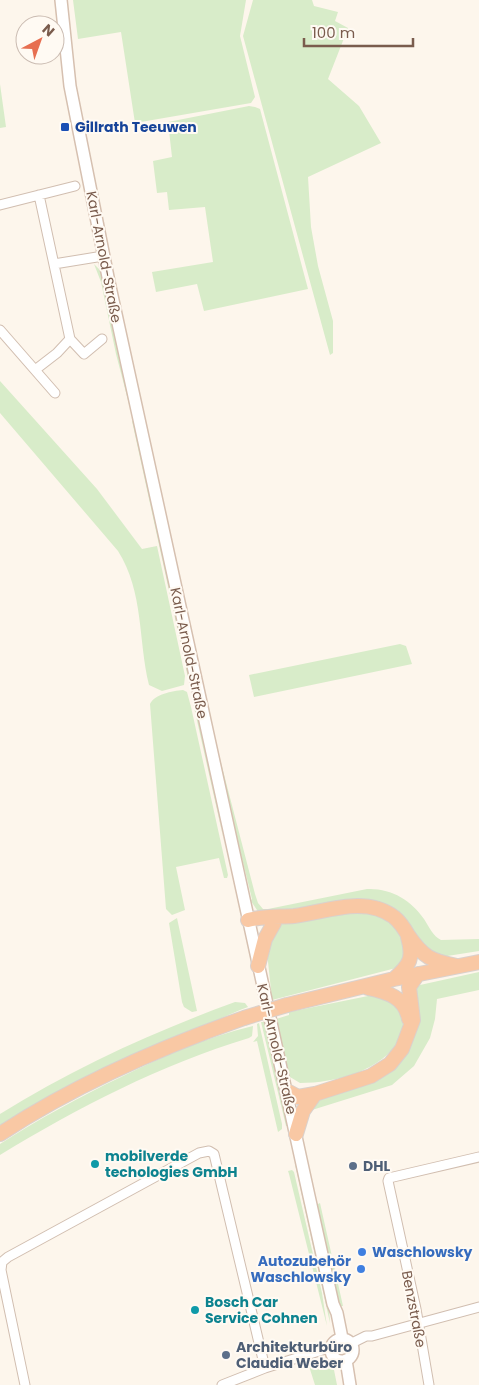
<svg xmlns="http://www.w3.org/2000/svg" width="479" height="1385" font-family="Poppins,sans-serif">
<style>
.green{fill:#d8ecc9}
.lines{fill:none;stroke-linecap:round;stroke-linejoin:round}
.minor-casing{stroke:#d1beb0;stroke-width:11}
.secondary-casing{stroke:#d6c0b0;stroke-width:14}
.trunk-casing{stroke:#dad1cd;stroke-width:16}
.minor{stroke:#fff;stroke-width:9}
.secondary{stroke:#fff;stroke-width:11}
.trunk{stroke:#f9c8a4;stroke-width:14}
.trunk-bridge-casing{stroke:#dad1cd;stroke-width:16;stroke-linecap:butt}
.trunk-bridge{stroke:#f9c8a4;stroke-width:14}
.transit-dot{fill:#1a4fb4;stroke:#fffaf3;stroke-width:2}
.culture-dot{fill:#0f9aa8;stroke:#fffaf3;stroke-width:2}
.service-dot{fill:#5c6f8a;stroke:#fffaf3;stroke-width:2}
.shop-dot{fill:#3f7fe0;stroke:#fffaf3;stroke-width:2}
.labels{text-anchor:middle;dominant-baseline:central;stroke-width:4;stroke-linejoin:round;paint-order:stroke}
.transit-label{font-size:14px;font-weight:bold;fill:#164399;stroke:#fffaf3;text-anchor:start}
.street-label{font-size:14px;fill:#7a5c4d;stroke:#fffaf3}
.culture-label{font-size:14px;font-weight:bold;fill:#0d838f;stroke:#fffaf3;text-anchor:start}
.service-label{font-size:14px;font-weight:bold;fill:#4e5e75;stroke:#fffaf3;text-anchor:start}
.shop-label{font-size:14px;font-weight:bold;fill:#366cbe;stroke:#fffaf3;text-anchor:start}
</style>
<rect width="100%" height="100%" fill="#fdf6ec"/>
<path class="green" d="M73,0h173l-6,36 15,61 -4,6 -116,20 -14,-91 -43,7z
M253,0h59l2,6 24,6 -3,9 13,7 -20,51 31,27 22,37 -73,34 3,50 7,39 15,55v32l-3,2 -87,-319z
M0,84l6,43 -6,1z
M249,106l6,1 5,2 48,180 -104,22 -7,-27 -41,8 -4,-20 61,-10 -8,-55 -36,3 -2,-18 -10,1 -4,-32 19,-4 -4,-35z
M94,264l6,6 32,135 -3,-1 -13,-50 -15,-72z
M0,381l97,108 45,60 15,-3 28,130 -1,9 -22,6 -13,-6c-11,-45 -5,-93 -31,-134l-118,-138z
M132,421l3,1 6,28 49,227 -2,1z
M400,644l6,2 6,18 -158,33 -5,-22z
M183,690l4,2 4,15 37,168 -1,3h-3l-5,-20 -43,9 9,43 -13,5 -6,-6 -16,-205c5,-10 22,-13 33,-14z
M191,694l3,3 32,153z
M209,707l5,29 41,158 3,9 5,6h5l99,-20c24,-1 44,11 57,30 5,8 9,17 17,21l38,-1v12l-38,6 -12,-4 -31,-41 -23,-11 -9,-1 -21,2 -50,8 -36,3 -8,-12 1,-2 -47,-191z
M366,911c26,6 32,16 40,39l-4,11 -6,7 -124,32 -5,-48 10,-26c25,-12 61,-12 89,-15z
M177,918l20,93 -5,1 -8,-5 -2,-5 -13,-79z
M479,972v18l-42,9 -2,20 -5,19 -16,28 -22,19 -80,25 -2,-7 95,-47c14,-24 12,-41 11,-68l4,-3z
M373,995l20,5c4,6 10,13 12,20 1,6 -2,13 -5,18 -17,33 -65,45 -100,45l-10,-6 -14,-58 13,-4v-3z
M235,1002l10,1 3,4c-11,4 -19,8 -31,13 -76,28 -148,63 -217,106v-12c74,-46 153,-82 235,-112z
M261,1022h3l24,104h-2z
M259,1023l23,101v5l-4,3 -21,-91 -4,1 5,-6 -1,-12z
M253,1026l-1,10 -3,2c-89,27 -170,69 -249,117v-11c39,-25 79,-47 121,-67 43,-21 85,-40 132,-51z
M295,1164l2,4 32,139 1,16z
M292,1170l2,2 28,121 5,33 -38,-152 -1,-3z
M320,1203l23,103h-2l-6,-13 -17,-81v-8z
M320,1359l1,4 8,1 5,6 3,15h-22l-7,-22z"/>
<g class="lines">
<g class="minor-casing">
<path id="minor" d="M0,205l75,-19
M54,264l49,-8
M0,330l55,63
M70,339l14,15 18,-15
M35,370l22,-17 13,-14 -31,-144
M352,1343l14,-7h6l107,-29
M25,1385l-24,-115 1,-8 6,-5 191,-104 10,-2 5,3 51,214
M222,1385l43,-17 67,-21
M429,1385l-13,-76 -28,-128 1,-3 90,-21"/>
</g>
<g class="secondary-casing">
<path id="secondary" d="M61,0l9,86 39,196 200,914 24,108 4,9 5,25
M331 1350a11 11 0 1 1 22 0a11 11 0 1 1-22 0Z
M346,1360l4,25"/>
</g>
<g class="trunk-casing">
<path id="trunk" d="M248,920c16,-4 30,-3 46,-4 32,-4 71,-21 100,1 6,5 10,11 14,18 15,22 23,26 49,31
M258,966l7,-27 9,-16
M394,979c16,-14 20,-21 14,-42
M368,988c19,4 37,9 41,31
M287,1005l107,-26 85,-17
M287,1091l11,6 17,-3 56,-18 19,-12 12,-15 11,-29 -4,-33 9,-13
M0,1134c76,-50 159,-86 244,-116
M296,1134l7,-23 12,-17"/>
</g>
<use href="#minor" class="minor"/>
<use href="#secondary" class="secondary"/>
<use href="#trunk" class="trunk"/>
<g class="trunk-bridge-casing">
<path id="trunk-bridge" d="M244,1018l43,-13"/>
</g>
<use href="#trunk-bridge" class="trunk-bridge"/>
</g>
<rect class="transit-dot" x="60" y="122" width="10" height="10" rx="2.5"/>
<g class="culture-dot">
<circle cx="95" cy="1164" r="5"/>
<circle cx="195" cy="1310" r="5"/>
</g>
<g class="service-dot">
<circle cx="353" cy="1166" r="5"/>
<circle cx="226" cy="1355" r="5"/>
</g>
<g class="shop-dot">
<circle cx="362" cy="1252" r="5"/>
<circle cx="361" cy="1269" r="5"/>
</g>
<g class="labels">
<g class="transit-label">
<text x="75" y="127">Gillrath Teeuwen</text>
</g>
<g class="street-label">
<text transform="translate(104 257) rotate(79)">Karl-Arnold-Straße</text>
<text transform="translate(189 653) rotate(78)">Karl-Arnold-Straße</text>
<text transform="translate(277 1049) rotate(77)">Karl-Arnold-Straße</text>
<text transform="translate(414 1309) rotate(79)">Benzstraße</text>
</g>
<g class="culture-label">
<text x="105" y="1156">mobilverde<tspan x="105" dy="16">techologies GmbH</tspan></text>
<text x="205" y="1302">Bosch Car<tspan x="205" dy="16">Service Cohnen</tspan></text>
</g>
<g class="service-label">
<text x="363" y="1166">DHL</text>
<text x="236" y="1347">Architekturbüro<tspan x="236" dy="16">Claudia Weber</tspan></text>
</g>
<g class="shop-label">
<text x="372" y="1252">Waschlowsky</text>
<text x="351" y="1261" text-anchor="end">Autozubehör<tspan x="351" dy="16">Waschlowsky</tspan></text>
</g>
</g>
<g transform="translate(40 40) rotate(41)"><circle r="24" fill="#fffaf3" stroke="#cabbb1"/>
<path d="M0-4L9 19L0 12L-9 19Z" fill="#e76f51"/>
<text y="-8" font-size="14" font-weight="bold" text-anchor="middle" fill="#7a5c4d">N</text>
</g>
<path d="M304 38v8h109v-8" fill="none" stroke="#7a5c4d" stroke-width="2.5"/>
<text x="312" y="38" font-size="15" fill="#7a5c4d" stroke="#fffaf3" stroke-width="4" paint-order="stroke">100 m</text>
</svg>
